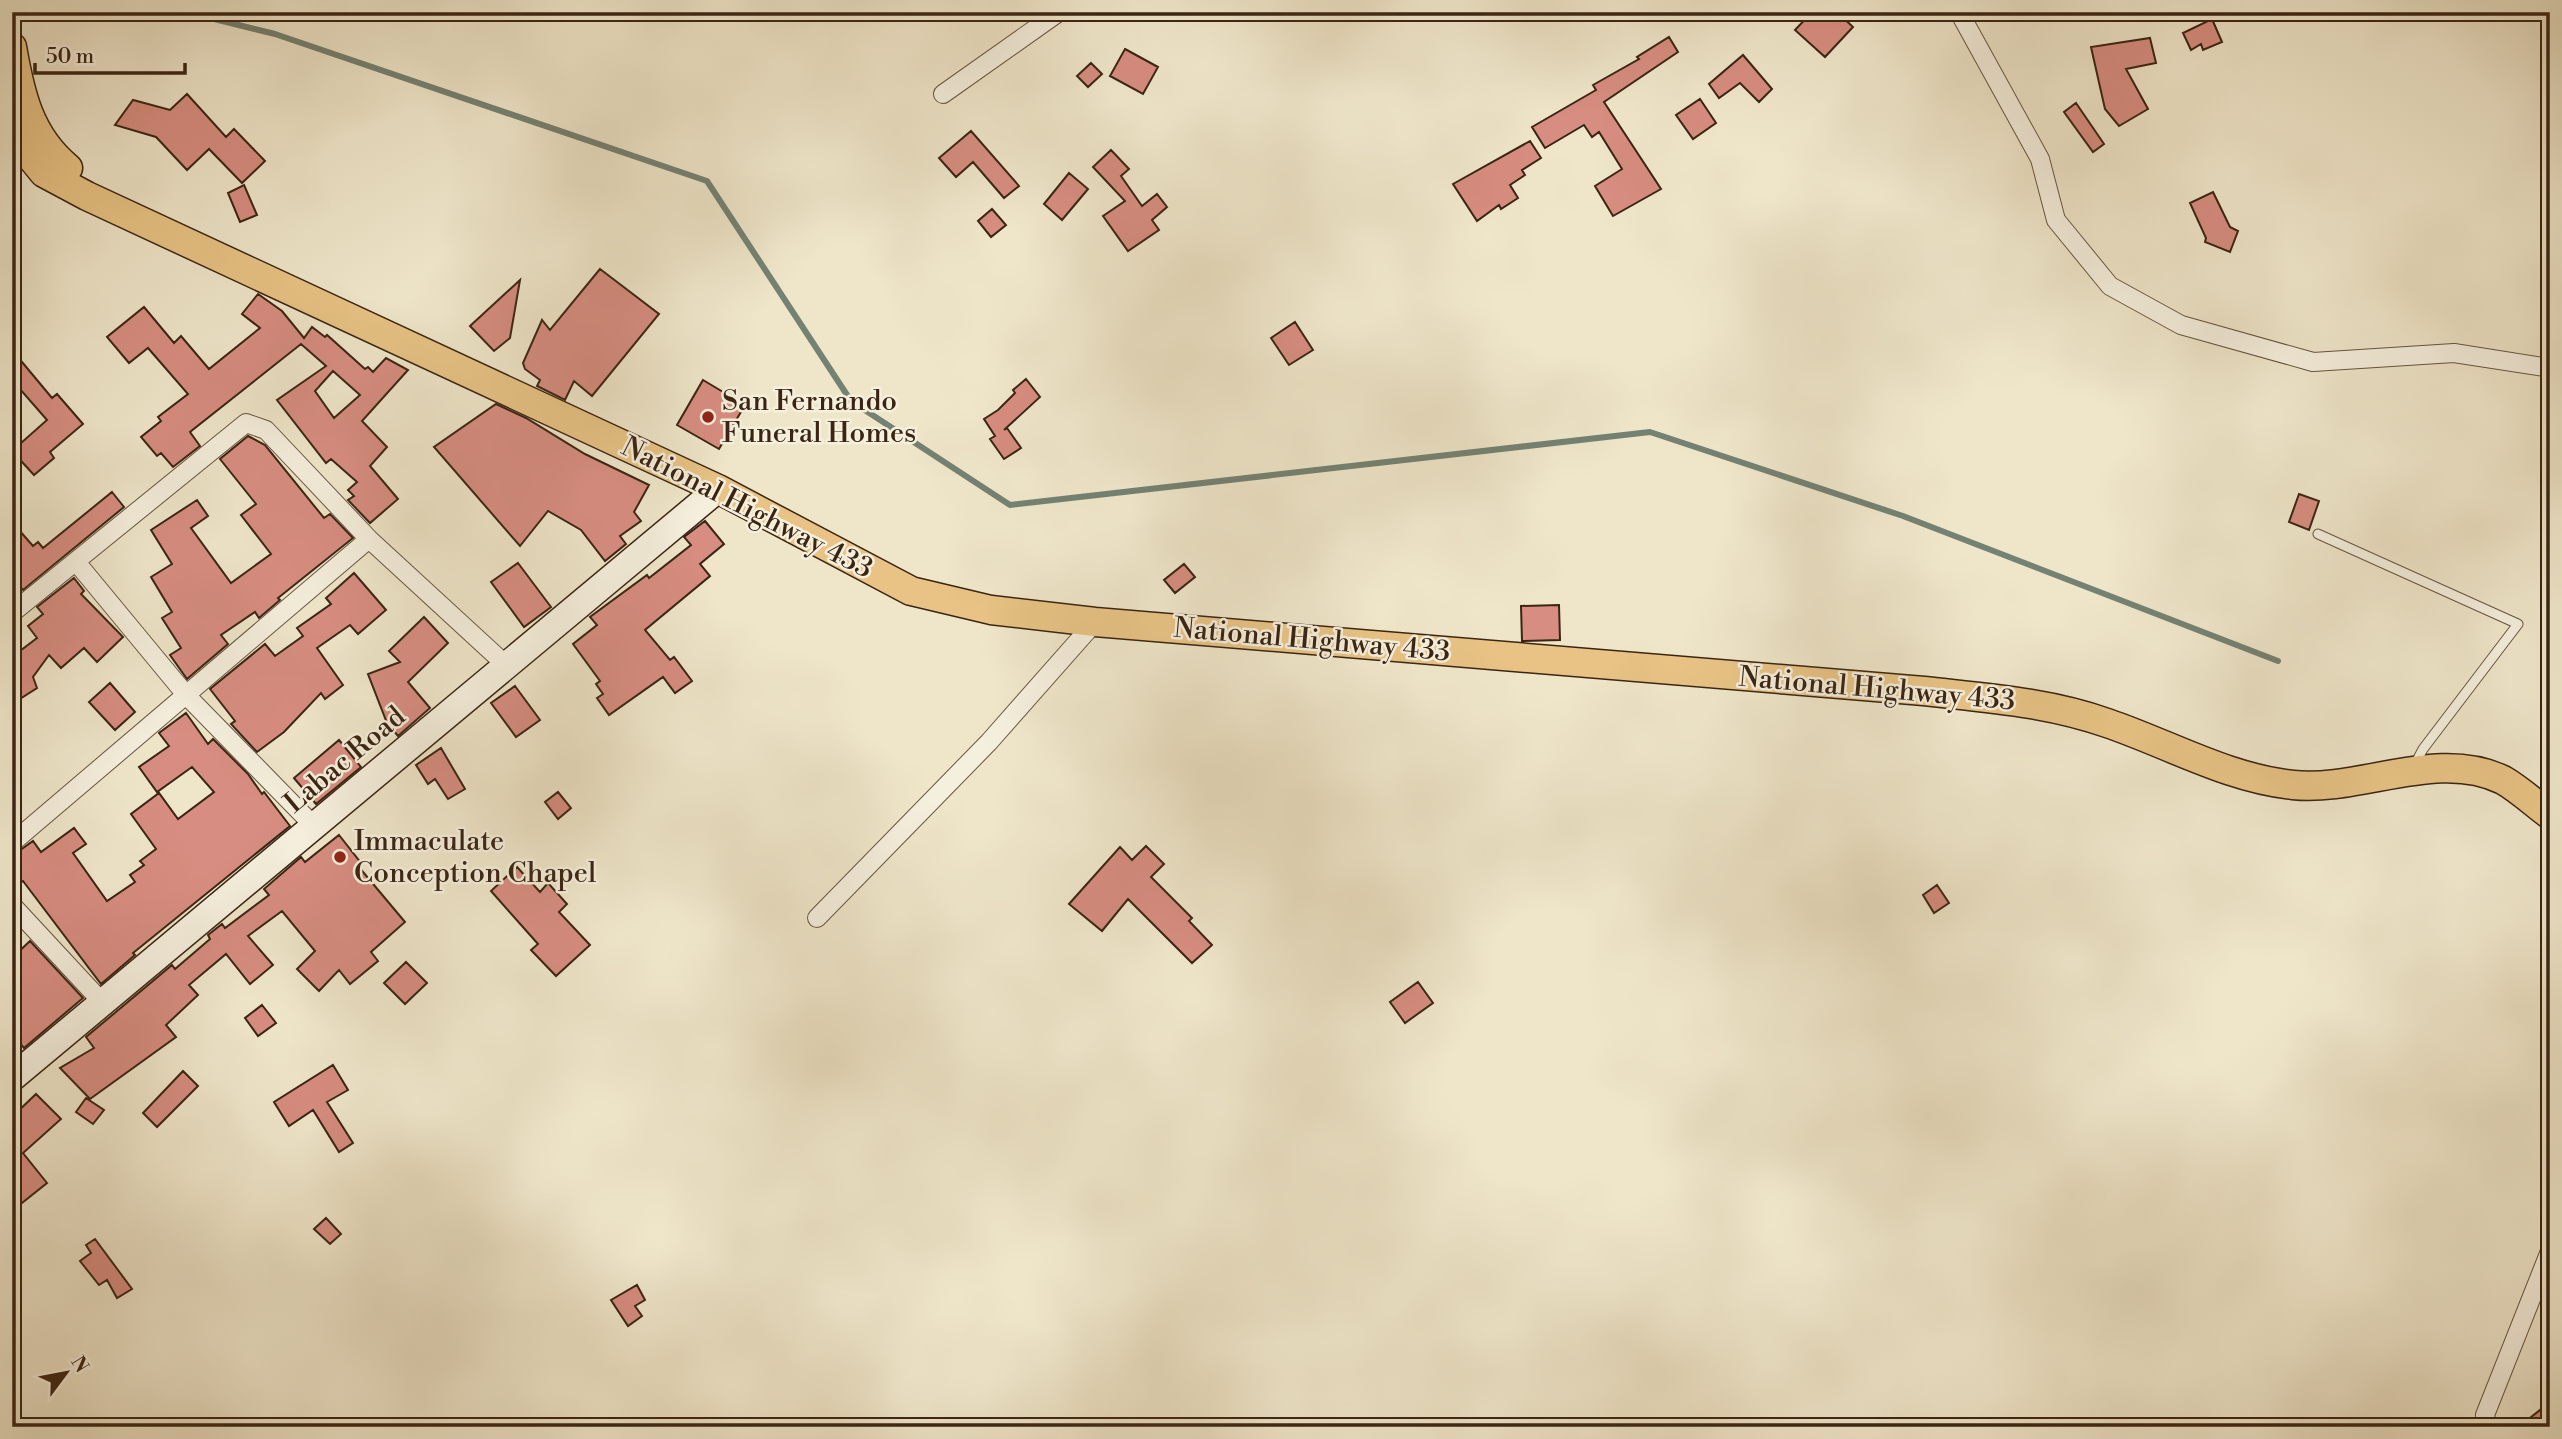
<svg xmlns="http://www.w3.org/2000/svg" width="2562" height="1439" font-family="'Libre Bodoni',serif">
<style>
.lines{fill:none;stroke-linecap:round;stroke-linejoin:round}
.stream{stroke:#748273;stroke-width:6}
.building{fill:#d78d81;stroke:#3a2512;stroke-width:2;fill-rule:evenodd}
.lane-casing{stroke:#675540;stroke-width:11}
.street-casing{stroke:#675540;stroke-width:20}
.secondary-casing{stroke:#3a2512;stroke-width:29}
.primary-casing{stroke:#3a2512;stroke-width:31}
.lane{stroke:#f5efdd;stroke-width:9}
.street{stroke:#f5efdd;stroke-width:18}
.secondary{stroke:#f5efdd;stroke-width:26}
.primary{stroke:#e8c385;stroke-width:28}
.poi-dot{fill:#8f2418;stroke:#f5efdd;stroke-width:2.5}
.labels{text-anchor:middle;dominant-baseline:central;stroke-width:5;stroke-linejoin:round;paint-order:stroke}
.poi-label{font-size:28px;fill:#3a2512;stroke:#f5efdd;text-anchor:start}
.street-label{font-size:28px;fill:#3a2512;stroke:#f5efdd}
</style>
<rect width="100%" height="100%" fill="#efe6ca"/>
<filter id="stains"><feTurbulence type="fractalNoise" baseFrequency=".00286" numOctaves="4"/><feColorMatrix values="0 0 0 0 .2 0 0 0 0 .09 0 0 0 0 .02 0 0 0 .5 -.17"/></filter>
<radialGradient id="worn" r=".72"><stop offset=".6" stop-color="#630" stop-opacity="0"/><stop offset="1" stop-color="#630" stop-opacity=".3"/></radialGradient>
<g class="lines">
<path class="stream" d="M186,12l89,22 432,147 144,220 159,104 640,-73 253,84 375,145"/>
</g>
<path class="building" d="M1812,12h25l16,15 -28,30 -30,-27z
M2212,19l10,23 -19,8 -2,-6 -10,6 -8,-17z
M1669,37l9,15 -74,50 57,87 -48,27 -18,-30 27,-17 -23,-37 -7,5 -8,-12 -39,23 -13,-21 64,-37 -3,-5 46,-26 -2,-2z
M2150,38l6,25 -30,6 22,40 -29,17 -14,-17 -14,-62z
M1125,49l33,18 -15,27 -33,-18z
M1743,55l29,34 -13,13 -19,-19 -21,15 -10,-14z
M1091,63l11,11 -14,13 -11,-11z
M187,94l39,43 8,-8 31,32 -23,22 -33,-34 -22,21 -31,-33 -41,-12 18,-25 37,10z
M1700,99l16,24 -23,16 -17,-24z
M2076,103l28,41 -11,8 -29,-40z
M971,131l48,55 -15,12 -31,-36 -17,15 -17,-19z
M1530,141l11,17 -19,12 3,5 -15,10 8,13 -17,11 -2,-4 -22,16 -24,-37z
M1111,150l18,19 -8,7 21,30 15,-12 10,13 -15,13 7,10 -31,21 -25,-35 22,-15 -32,-34z
M1069,173l19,16 -26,31 -18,-16z
M244,185l13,30 -17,7 -12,-29z
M2213,192l17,35 8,4 -8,21 -25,-10 1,-4 -16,-35z
M992,209l14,16 -15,12 -13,-16z
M600,269l59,45 -67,82 -18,-15 -9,19 -28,-14 3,-6 -15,-11 -2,-6 19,-43 8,10z
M520,280l-10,58 -16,13 -24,-25z
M258,294l24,17 22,27 8,-11 13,10 2,-2 38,34 3,-2 5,5 13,-14 22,12 -46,51 25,26 -17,19 28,33 -28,24 -22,-23 6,-4 -6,-6 9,-8 -26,-23 -5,4 -49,-63 49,-34 -25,-22 -111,88 10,14 -27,21 -12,-14 -4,3 -16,-19 20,-16 -3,-4 30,-23 -40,-46 -19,15 -22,-26 37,-30 30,36 7,-7 28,33 51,-41 -18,-14zM333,371l27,24 -26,23 -19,-27z
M1295,322l18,28 -24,15 -18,-27z
M12,350l40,48 5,-4 26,30 -33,28 4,6 -20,17 -22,-24 35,-31 -27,-31 -8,6z
M1026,379l14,18 -36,33 3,-2 14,20 -17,11 -14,-20 5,-3 -11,-17 14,-9 17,-17 -2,-3z
M703,380l42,25 -26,44 -42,-24z
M496,404l30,14 59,36 64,31 -15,27 7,9 -21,15 6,8 -21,17 -24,-31 -33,-19 -28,35 -86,-99z
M248,436l17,9 59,73 6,-4 23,24 -75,60 2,2 -21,18 -4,-6 -34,23 7,9 -41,35 -17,-24 11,-7 -19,-30 10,-6 -21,-35 21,-13 -21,-34 46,-30 11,16 -17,12 40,55 40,-29 -30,-39 15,-11 -36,-45z
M112,492l12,15 -101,83 -11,-12v-56l21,24 5,-4 5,6z
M2299,494l20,7 -10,29 -20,-8z
M705,521l19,23 -24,20 10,12 -65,54 25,30 4,-3 18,24 -17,12 -12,-16 -54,38 -12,-17 6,-4 -7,-10 4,-3 -27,-37 24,-19 -7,-8 57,-42 2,3 42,-33 -7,-8z
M518,563l33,44 -27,20 -33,-45z
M1184,564l11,13 -20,16 -11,-13z
M354,573l32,37 -28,24 -8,-9 -33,23 26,37 -18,14 -4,-6 -37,39 -27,20 -26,-28 4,-3 -25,-32 55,-45 10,12 28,-20 -6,-8 34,-24 -5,-6z
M74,578l10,13 -3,3 42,43 -26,25 -13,-14 -23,20 -12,-13 -16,22 4,11 -25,16v-47l25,-19 -9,-12 15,-12 -6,-7z
M1559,605l1,35 -38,1 -1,-35z
M424,617l24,26 -40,39 22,26 -32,28 -11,-13 -19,-49 32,-12 -11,-11z
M110,683l25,29 -20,18 -26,-28z
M515,686l25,34 -24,17 -25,-34z
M186,713l22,31 5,-5 35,35 14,20 2,-2 26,34 -157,127 2,2 -34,29 -78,-103 -3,2 -8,-10v-17l21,-15 8,11 33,-24 12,16 -13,9 34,48 28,-19 -5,-7 14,-10 -4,-4 16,-12 -25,-35 28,-21 19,26 36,-27 -22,-25 -35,25 -18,-25 30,-21 -10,-13z
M339,740l22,27 -45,37 -22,-26z
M441,748l24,41 -17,10 -13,-20 -7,5 -12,-19z
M558,792l13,16 -13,11 -13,-17z
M339,835l22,28 -3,3 47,56 -34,30 7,9 -28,23 -11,-14 -20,21 -22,-22 18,-18 -33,-40 -34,25 25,29 -23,19 -24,-30 -37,31 9,10 -32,30 10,12 -86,62 -30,-31 34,-20 -8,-11 86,-72 3,4 35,-30 -2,-4 14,-11 3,4 44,-33 -5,-6 37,-32 4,5z
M1146,846l18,18 -13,13 41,41 -3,3 23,24 -20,18 -64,-64 -26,32 -33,-27 51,-57 12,13z
M517,867l23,25 8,-9 19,21 -8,8 31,33 -34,31 -25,-26 7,-6 -47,-53z
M1937,885l12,18 -15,10 -11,-18z
M30,941l53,57 -59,50 -12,-15v-75z
M406,962l21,21 -22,21 -21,-21z
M1418,982l15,21 -28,20 -15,-21z
M262,1005l14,18 -18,13 -13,-18z
M333,1065l15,25 -21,12 26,41 -14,9 -26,-42 -24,16 -15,-24z
M183,1071l15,15 -41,41 -14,-14z
M36,1094l25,25 -38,34 24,30 -35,28v-94z
M86,1098l18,12 -11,14 -17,-12z
M326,1218l15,16 -11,10 -16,-15z
M95,1239l37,50 -15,9 -10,-18 -8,5 -19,-24 11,-8 -5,-8z
M637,1285l8,15 -10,6 7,10 -14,10 -17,-26z
M2550,1402v25h-13l-7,-9z"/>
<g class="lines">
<g class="lane-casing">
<path id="lane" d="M2318,534l200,90 -95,125 -9,17"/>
</g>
<g class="street-casing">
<path id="street" d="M1959,12l81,147 16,61 54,66 71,39 132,37 141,-9 96,15
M943,94l116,-82
M77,563l110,133 127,130
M12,613l234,-190 20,7 103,109 138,127
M12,843l357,-304
M12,905l90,97
M817,918l172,-176 106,-120
M2487,1427l-2,-12 65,-164"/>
</g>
<g class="secondary-casing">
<path id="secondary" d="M12,1078l706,-589"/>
</g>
<g class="primary-casing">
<path id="primary" d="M12,47c8,46 17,89 56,121
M12,134l32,39 43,23 631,293 193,102 80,19 104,12 829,69c62,7 124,11 183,32 62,21 120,55 186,62 68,7 145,-37 210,-5 16,9 32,24 47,35"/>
</g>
<use href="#lane" class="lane"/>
<use href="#street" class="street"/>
<use href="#secondary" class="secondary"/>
<use href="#primary" class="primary"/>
</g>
<g class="poi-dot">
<circle cx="708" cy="417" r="7"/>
<circle cx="340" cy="857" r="7"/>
</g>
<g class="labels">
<g class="poi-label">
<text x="722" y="401">San Fernando<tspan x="722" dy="32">Funeral Homes</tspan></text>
<text x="354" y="841">Immaculate<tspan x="354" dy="32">Conception Chapel</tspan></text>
</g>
<g class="street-label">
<text transform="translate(747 508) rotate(27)">National Highway 433</text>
<text transform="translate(1312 640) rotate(5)">National Highway 433</text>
<text transform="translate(1877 689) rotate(5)">National Highway 433</text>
<text transform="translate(345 760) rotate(-40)">Labac Road</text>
</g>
</g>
<rect width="2562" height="1439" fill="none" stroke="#efe6ca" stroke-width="42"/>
<rect x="14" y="14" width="2534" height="1411" fill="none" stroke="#3a2512" stroke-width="3.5"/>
<rect x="21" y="21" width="2520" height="1397" fill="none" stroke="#3a2512" stroke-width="2"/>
<g transform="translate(66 1373) rotate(58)" stroke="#f5efdd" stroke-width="5" paint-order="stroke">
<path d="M0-5L12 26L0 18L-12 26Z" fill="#3a2512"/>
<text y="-10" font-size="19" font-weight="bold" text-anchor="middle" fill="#3a2512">N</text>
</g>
<path d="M35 63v10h150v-10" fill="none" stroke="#3a2512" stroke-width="3.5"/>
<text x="46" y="63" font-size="21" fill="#3a2512" stroke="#f5efdd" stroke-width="5" paint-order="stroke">50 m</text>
<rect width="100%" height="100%" filter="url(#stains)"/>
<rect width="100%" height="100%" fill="url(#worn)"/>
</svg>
